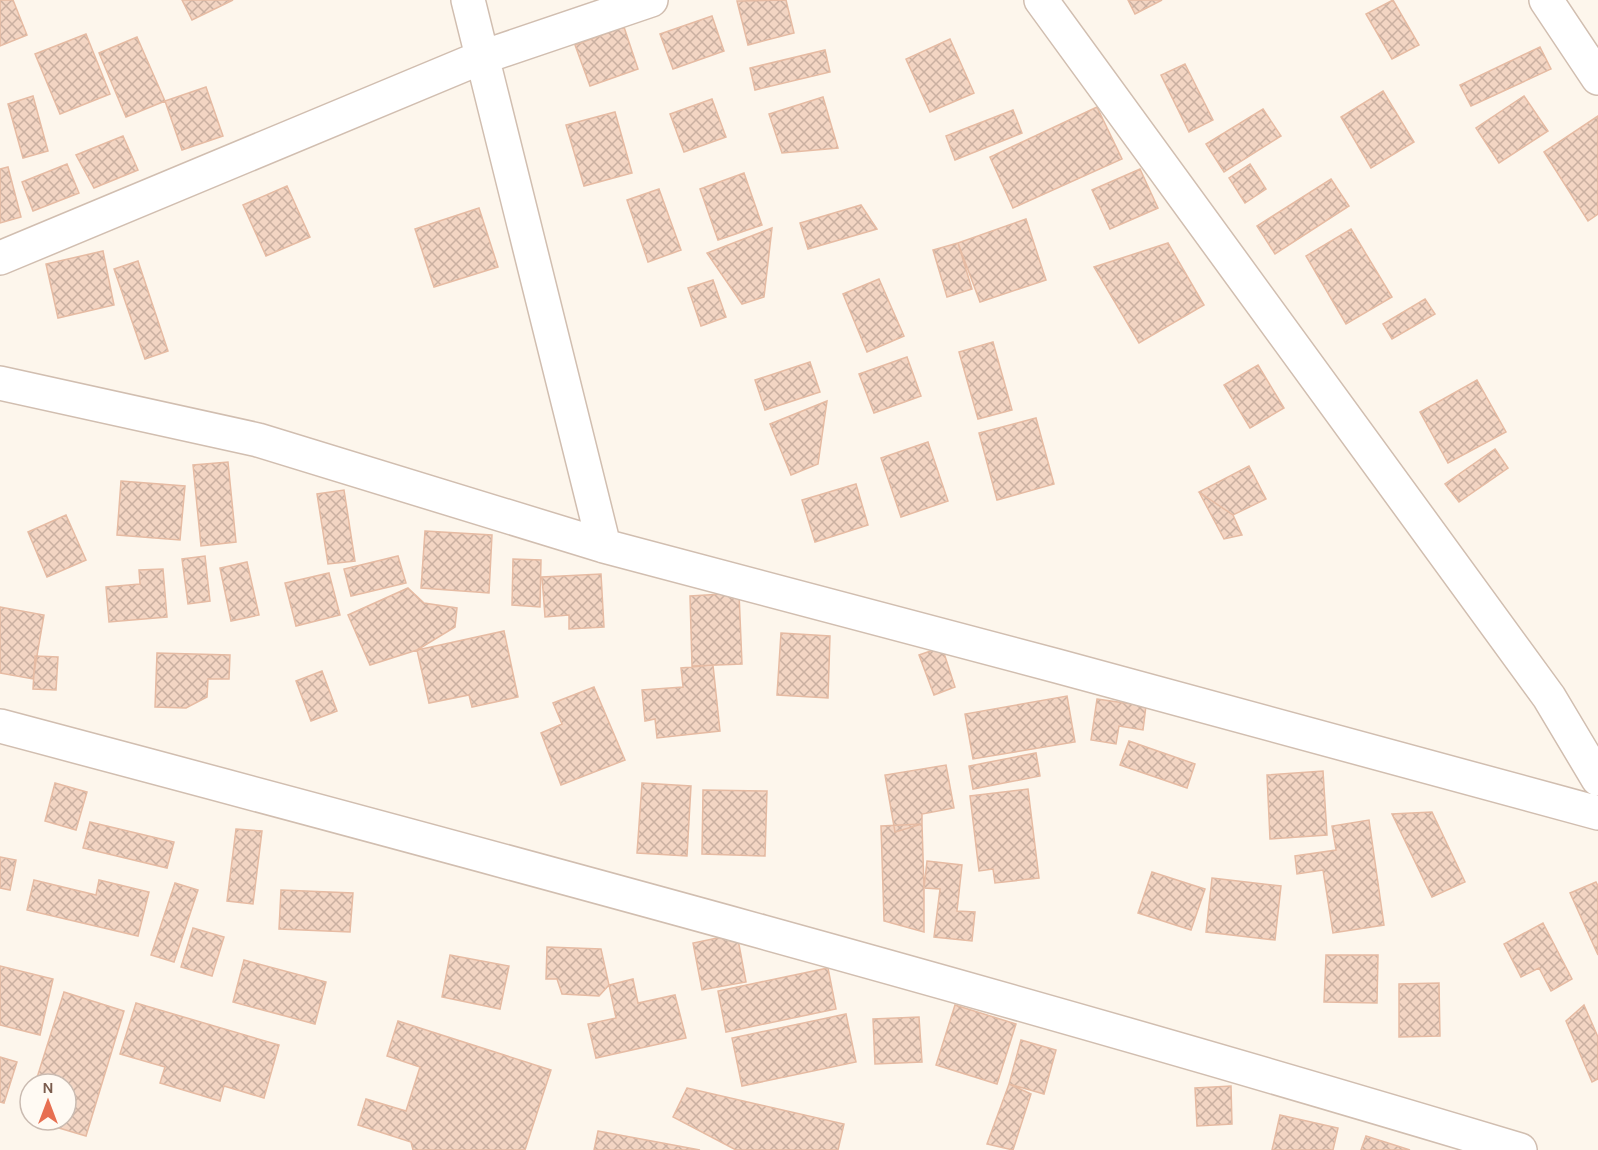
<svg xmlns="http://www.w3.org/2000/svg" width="1598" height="1150" font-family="Karla,sans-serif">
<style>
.building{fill:url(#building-cross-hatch);stroke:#e6bba3;stroke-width:1.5}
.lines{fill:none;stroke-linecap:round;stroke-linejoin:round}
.minor-casing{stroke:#d1beb0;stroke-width:36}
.minor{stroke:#fff;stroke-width:33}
</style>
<defs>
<pattern id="building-cross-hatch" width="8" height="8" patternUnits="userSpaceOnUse" patternTransform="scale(1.5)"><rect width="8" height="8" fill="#f3d5c3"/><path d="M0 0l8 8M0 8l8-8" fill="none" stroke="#cab0a1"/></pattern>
</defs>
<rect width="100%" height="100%" fill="#fdf6ec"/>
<path class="building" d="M0,0h13l14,35 -27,11z
M182,0h51l-41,20z
M786,0l8,33 -46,12 -11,-44z
M1128,0h34l-27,14z
M1393,0l26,45 -27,14 -26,-45z
M712,16l12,35 -51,18 -13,-35z
M624,27l14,42 -48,17 -15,-41z
M86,34l24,60 -50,20 -25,-60z
M137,37l28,64 -39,16 -27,-64z
M950,39l24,54 -44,19 -24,-53z
M1540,47l11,22 -80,37 -11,-21z
M825,50l5,22 -75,18 -5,-22z
M1185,64l28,56 -24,12 -28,-57z
M206,87l17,49 -41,14 -17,-49z
M1383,91l31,51 -43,26 -30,-51z
M33,96l15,55 -25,7 -15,-54z
M1524,96l24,35 -49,32 -23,-35z
M823,97l15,51 -56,5 -13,-39z
M712,99l14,38 -42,15 -14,-38z
M1097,107l25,52 -109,49 -23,-51z
M1263,109l18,27 -57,36 -18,-28z
M1013,110l9,23 -67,27 -9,-24z
M615,112l17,61 -48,13 -18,-61z
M1598,116v98l-10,7 -44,-69z
M123,136l15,34 -44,18 -18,-33z
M67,164l12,29 -46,18 -11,-29z
M1250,164l16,25 -21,14 -16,-25z
M8,167l13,50 -21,6v-54z
M1140,169l18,39 -48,21 -18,-39z
M744,173l18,52 -44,15 -18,-51z
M1331,179l18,27 -74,48 -18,-28z
M287,186l23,51 -44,19 -23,-51z
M659,189l22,61 -33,12 -21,-62z
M861,205l16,24 -69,20 -8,-26z
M479,208l19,59 -64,20 -19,-58z
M1026,219l20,61 -66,22 -22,-59z
M772,228l-8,69 -22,7 -35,-51z
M1351,229l41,68 -46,27 -40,-68z
M958,243l14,46 -25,8 -14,-47z
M1168,243l36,62 -65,38 -45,-76z
M103,251l11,54 -56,13 -12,-54z
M138,261l30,90 -23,8 -31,-90z
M879,279l25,57 -37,16 -24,-58z
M713,280l13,37 -25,9 -13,-38z
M1425,299l10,15 -43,25 -9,-15z
M993,342l19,68 -34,9 -19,-67z
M907,357l14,39 -47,17 -15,-39z
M810,362l10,30 -55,18 -10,-30z
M1258,365l26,43 -34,20 -26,-43z
M1477,380l29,52 -58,31 -28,-51z
M827,401l-9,63 -27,11 -21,-51z
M1036,418l18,66 -57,16 -18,-67z
M928,442l20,59 -47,16 -20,-59z
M1495,449l13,19 -49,34 -14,-18z
M228,462l8,80 -35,4 -8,-81z
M1249,466l17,33 -33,16 -34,-23z
M121,481l64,5 -5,54 -63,-5z
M856,484l12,41 -53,17 -13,-42z
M344,490l11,71 -27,3 -11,-70z
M1199,492l34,23 9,20 -18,4z
M66,515l20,45 -39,17 -19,-45z
M425,531l67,4 -3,58 -68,-5z
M205,556l5,45 -22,3 -6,-45z
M398,556l8,27 -55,13 -7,-27z
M513,559l28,1 -1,47 -28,-2z
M247,562l12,53 -28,6 -11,-53z
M163,569l4,48 -58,5 -3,-35 34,-3 -1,-14z
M329,573l11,42 -44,11 -11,-43z
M601,574l3,53 -35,2v-14l-24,2 -3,-40z
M408,588l16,15 33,5 -2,19 -38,23 -47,15 -22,-50z
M739,593l3,71 -50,2 -2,-70z
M0,607l44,8 -11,64 -33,-6z
M504,631l14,66 -46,10 -3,-12 -40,8 -12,-53z
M781,633l49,3 -2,62 -51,-3z
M942,647l13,40 -21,8 -15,-40z
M157,653l73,2 -1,24h-21l-1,18 -21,11 -31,-1z
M35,656l23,1 -2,33 -23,-1z
M713,665l7,66 -63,7 -2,-19 -10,2 -3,-31 41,-3 -2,-19z
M322,671l15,40 -26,10 -15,-40z
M594,687l31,73 -64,25 -20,-52 21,-9 -9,-21z
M1067,696l8,46 -102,17 -8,-45z
M1097,699l49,7 -3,24 -24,-4 -3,18 -25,-4z
M1129,741l66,23 -8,24 -67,-23z
M1036,753l4,23 -67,13 -4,-23z
M946,765l8,43 -32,6v10l-27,8 -10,-57z
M1323,771l4,64 -57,4 -3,-64z
M55,783l32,9 -11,38 -31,-9z
M642,783l49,3 -4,70 -50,-3z
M1028,789l11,89 -44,5 -2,-14 -14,2 -9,-75z
M703,790l64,1 -2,65 -63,-2z
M1432,812l33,70 -33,15 -40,-83z
M1369,820l15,105 -51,8 -10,-63 -26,4 -2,-18 41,-6 -4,-24z
M90,822l84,20 -7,26 -84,-20z
M922,824l2,64v44l-40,-11 -3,-95z
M236,829l26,2 -9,73 -26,-3z
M0,857l16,3 -6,30 -10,-2z
M927,861l35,4 -5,46 18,1 -3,29 -38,-4 6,-48 -16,-1z
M1152,872l53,17 -14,41 -53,-17z
M1212,878l69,8 -6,54 -69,-8z
M34,880l62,15 3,-15 50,12 -11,44 -111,-26z
M1596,882l2,4v69l-28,-62z
M175,883l23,7 -24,72 -23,-7z
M281,890l72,3 -3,39 -71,-3z
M1543,923l29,56 -21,12 -12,-23 -18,9 -17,-33z
M193,928l31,9 -12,39 -31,-9z
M737,934l9,48 -44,8 -9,-47z
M547,947l54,2 8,36 -10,11 -37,-2 -5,-15h-11z
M450,955l59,11 -9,43 -58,-12z
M1326,955h52l-1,48 -53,-1z
M244,960l82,22 -11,42 -82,-22z
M0,966l53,13 -13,56 -40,-10z
M828,968l8,41 -110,23 -8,-41z
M633,979l5,24 37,-8 11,43 -90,20 -8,-34 28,-6 -7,-33z
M1439,983l1,53 -41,1v-53z
M64,992l60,19 -38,125 -54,-16h34v-36h-31z
M136,1003l143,42 -15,53 -40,-12 -4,15 -60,-18 5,-16 -45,-13z
M955,1005l61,19 -19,60 -61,-19z
M1584,1005l14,32v42l-6,3 -26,-61z
M846,1014l10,48 -114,24 -10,-48z
M919,1017l3,45 -47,2 -2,-45z
M398,1021l153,49 -26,80h-112l-2,-8 -53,-17 8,-26 40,12 14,-44 -33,-11z
M1021,1040l35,10 -12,44 -35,-10z
M0,1057l17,5 -13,41 -4,-1z
M1009,1084l22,10 -18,56 -26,-6z
M1231,1086l1,38 -35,2 -2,-38z
M687,1088l157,36 -6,26h-102l-63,-33z
M1280,1115l58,13 -5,22h-61z
M598,1131l102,19h-106z
M1366,1136l44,14h-49z"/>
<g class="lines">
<g class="minor-casing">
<path id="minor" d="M468,0l136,546
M1041,0l508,697 49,82
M1546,0l52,78
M0,258l480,-200 171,-58
M0,383l258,57 346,106 453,120 541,147
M0,726c508,135 1016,272 1520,424"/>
</g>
<use href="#minor" class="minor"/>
</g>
<g transform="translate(48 1102)"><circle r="28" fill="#fffaf3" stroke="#cabbb1" stroke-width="1.5"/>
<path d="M0-4.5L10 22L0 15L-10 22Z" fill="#e76f51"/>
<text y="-9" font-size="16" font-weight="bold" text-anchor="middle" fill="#7a5c4d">N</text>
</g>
</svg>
